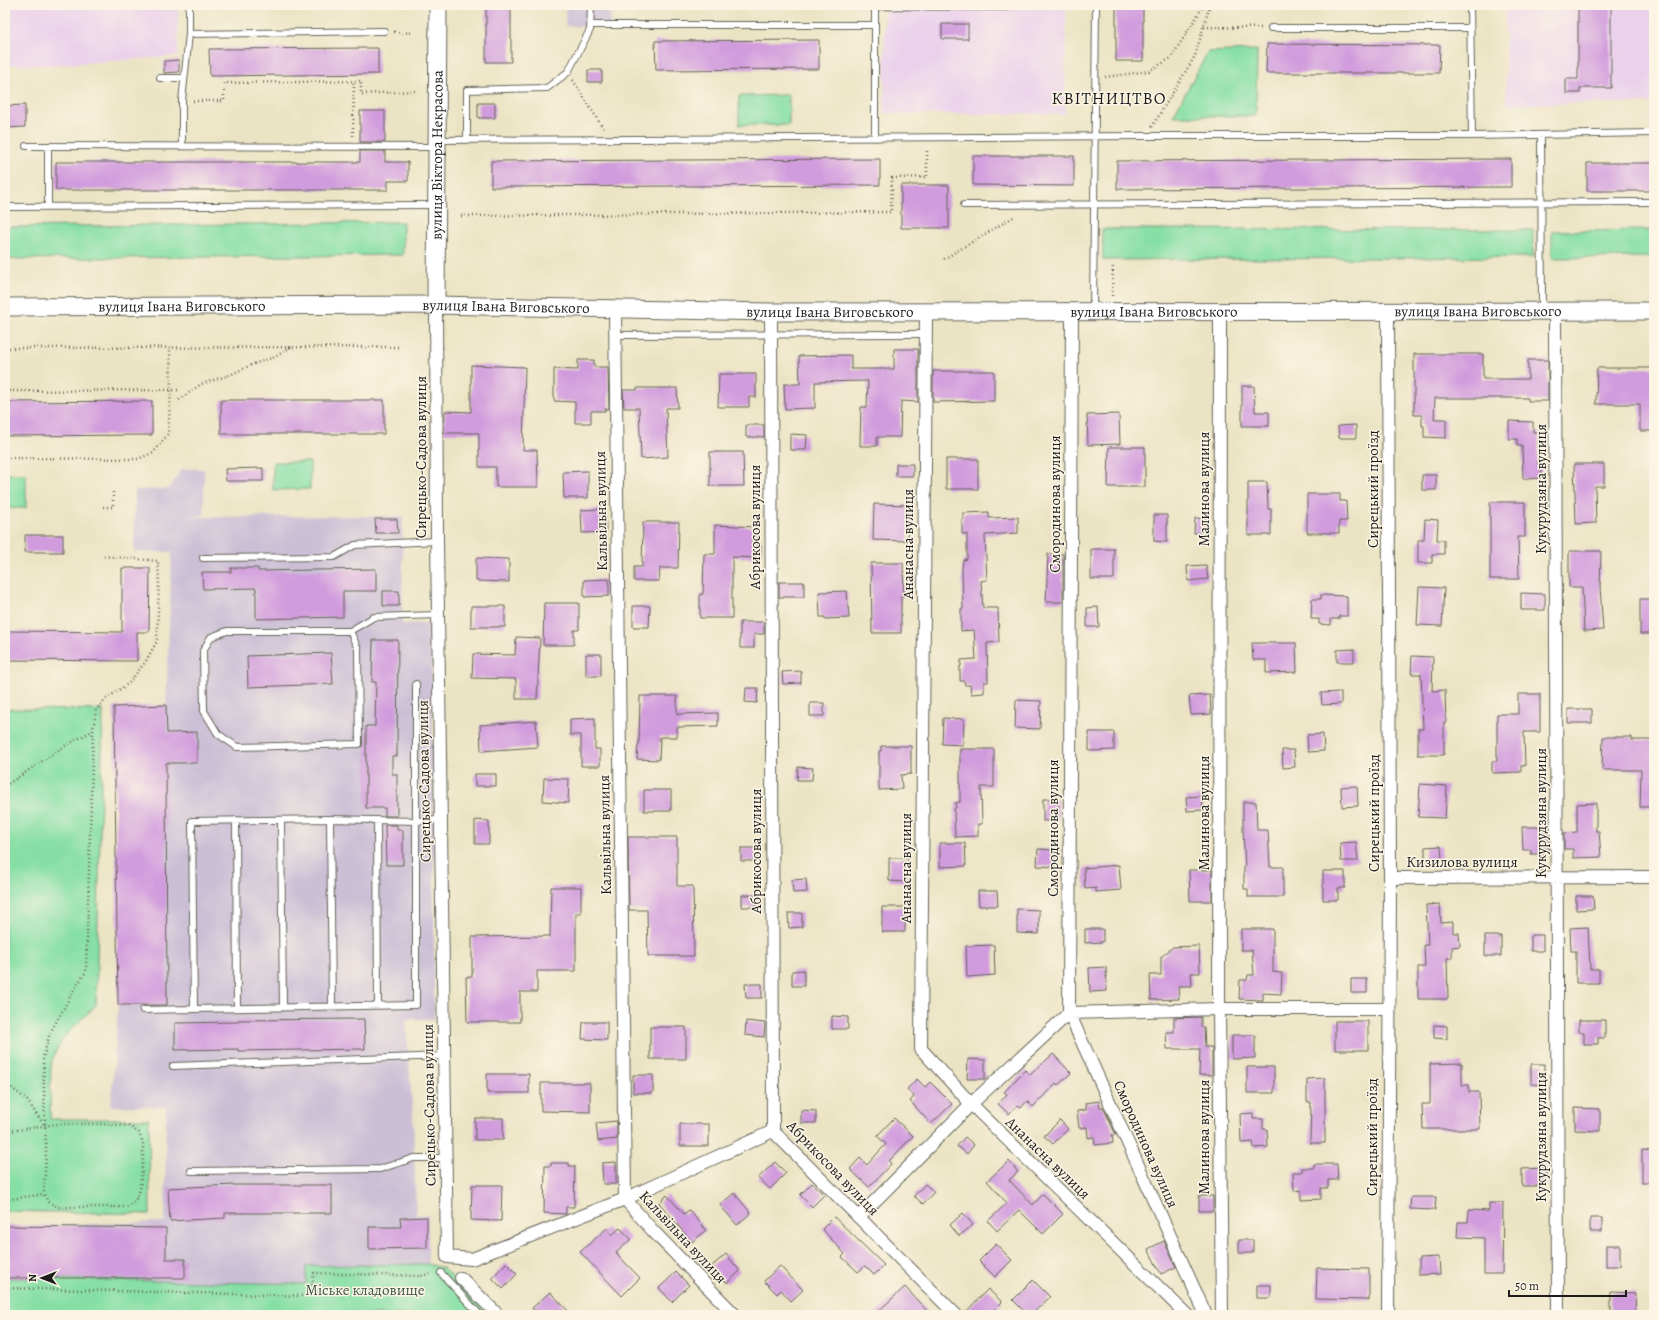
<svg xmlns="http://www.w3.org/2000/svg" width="1659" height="1320" font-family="Alegreya,serif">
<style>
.built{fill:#ebd1eb}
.industrial{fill:#cbbfd5}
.green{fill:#86dfa5;stroke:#517e60}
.building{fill:#d19cdd}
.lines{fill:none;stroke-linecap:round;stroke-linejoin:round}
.lane-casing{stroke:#646257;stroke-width:8}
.street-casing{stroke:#646257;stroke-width:14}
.secondary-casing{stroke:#646257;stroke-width:19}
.path{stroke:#646257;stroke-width:2.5;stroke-dasharray:1 3;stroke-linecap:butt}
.lane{stroke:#fff;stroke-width:6}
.street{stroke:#fff;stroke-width:12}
.secondary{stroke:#fff;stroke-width:17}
.labels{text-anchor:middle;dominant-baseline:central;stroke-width:3;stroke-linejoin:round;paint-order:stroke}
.street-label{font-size:15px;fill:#1c1c1c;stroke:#fcf5e5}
.park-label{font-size:15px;fill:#3c5645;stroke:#fcf5e5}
.quarter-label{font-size:17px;letter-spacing:1px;fill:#1c1c1c;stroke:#fcf5e5}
</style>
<rect width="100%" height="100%" fill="#fcf5e5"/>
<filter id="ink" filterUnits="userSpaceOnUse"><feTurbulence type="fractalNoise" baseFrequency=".025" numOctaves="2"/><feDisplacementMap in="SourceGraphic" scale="8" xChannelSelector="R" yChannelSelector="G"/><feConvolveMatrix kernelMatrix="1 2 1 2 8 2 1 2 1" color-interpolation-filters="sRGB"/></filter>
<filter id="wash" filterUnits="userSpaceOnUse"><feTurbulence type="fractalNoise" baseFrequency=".012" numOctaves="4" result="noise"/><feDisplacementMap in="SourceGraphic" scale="16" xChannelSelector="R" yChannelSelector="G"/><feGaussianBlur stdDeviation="0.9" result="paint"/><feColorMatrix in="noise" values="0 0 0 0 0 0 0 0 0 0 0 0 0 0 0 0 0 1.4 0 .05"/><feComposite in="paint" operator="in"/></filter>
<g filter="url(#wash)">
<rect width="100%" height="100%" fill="#ebe4c4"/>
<path class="built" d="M5,5h173v51l-124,9h-49z
M885,5h181l-1,109h-181z
M1505,5h149v98l-148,1z"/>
<path class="industrial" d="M566,5h45l-1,22 -45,-1z
M182,469h22v46l-18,2 217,-1 -1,108 29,-1 3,197v199h-28l7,99 3,97h12v49l-122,2v18l-301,-6v-52l160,-4 1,-115 -55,-1 7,-101 48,-300 6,-153h-38l1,-62 34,-1z"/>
<path class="green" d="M1257,50l-1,66h-83l35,-64z
M789,95v30h-50v-29z
M403,222v33l-398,4v-32z
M1102,229l431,1v27l-430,3z
M1654,230v27l-102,1v-27z
M273,462h37v27l-37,1z
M5,474h21v34h-21z
M5,709l98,1 -7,295 -34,34 -11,23 -1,57h99l1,95 -145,-3z
M428,1264l15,4 47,47h-485v-37l301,6v-18z"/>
<g id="blocks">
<path class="building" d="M486,5h25v57h-25z
M1116,5h27v56h-27z
M1578,5h33v83h-31v5h-14v-14h12z
M942,24h26v15h-26z
M819,40v29l-163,1 -1,-29z
M1267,44l173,1 -1,28h-173z
M378,48v26l-168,2 -1,-27z
M179,60v12l-15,1v-12z
M588,70h14v12h-14z
M478,103h17v15h-17z
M25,105v22l-20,1v-22z
M360,111h25v31h-25z
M360,151h25v11h23v19h-20v9h-332v-28h304z
M973,156h101v30l-101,-1z
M880,159v26l-389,2v-26z
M1511,159v28l-394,2v-28z
M1587,163h67v28h-67z
M901,185h48v43h-48z
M894,349h24v53l-17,-1 -1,36h-23v9h-17l1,-39h6l1,-26 -53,1v26l-30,1 -1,-25h16l-1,-28 52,-1v14h43z
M1414,354h69v25h45v-19h20v41h-20v-3h-93l-1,21h12v19l-22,-1v-11h-2v-11h-8z
M578,360h16v7h14l1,42h-4v2h-14v12h-16v-21l-21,-1v-32l24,1z
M471,365l54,2 -2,83h14l1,37h-42v-20h-17v-34h-35l1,-22 26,1z
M1597,368h57v63h-14v-27h-44z
M933,371h61v30l-61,1z
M719,374h37v23h-7v10h-31z
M1242,386h12l1,26h14v14h-27z
M637,388h40l1,20h-12l2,49 -27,2 -2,-51h-15l-1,-18h14z
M221,400h163v34h-163z
M152,401v34l-147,1v-34z
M1119,414l1,30 -32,1 -1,-30z
M1509,421l24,1v10h6l-1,32h3l1,14 -19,1 -1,-33h-5v-7h-8z
M746,425h18v12h-18z
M1356,425v13h-17l-1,-12z
M790,434l17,1 -1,15h-16z
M1109,447h36v40h-37z
M710,452h33l1,34h-34z
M946,459h32v30h-32z
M896,464h17v12h-17z
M1574,464h30v22h-9l1,37 -20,1z
M263,468v13h-37l-1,-12z
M588,471v27h-24l-1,-26z
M1422,475h14v15h-14z
M1248,482h19l1,27h3v26h-23z
M1307,494h33v7h6l1,20h-8v12h-32z
M1490,502h35v35h-7l1,42h-29z
M874,504l35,1 -1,36 -35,-1z
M605,509l1,23 -24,1 -1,-23z
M989,512v6l29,-1v16l-33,2 2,45 -6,1 2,27h15l1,34 -12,1 1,39h-4v11l-13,1 -1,-9h-5l-1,-4h-4v-15h1v-6l15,-1 -2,-29 -13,1v-22h2l-1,-40 1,-9 4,-1v-25h-5v-15h1v-6z
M1154,515h13v27l-13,-1z
M1195,518l13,1 -1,14h-13z
M375,519h22l1,14h-22z
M1425,519l13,1 -1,20h7v14h-12v9h-14v-23h6z
M643,522h36l-1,46h-18l-1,13h-25v-14h8z
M715,525l42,2v18h4v13l-29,-1v61h-32v-24h3l1,-40h11z
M25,535h38v17h-38z
M1091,549h23v30h-23z
M1569,551h32l-1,36 3,43 -19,1 -2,-44h-13z
M1048,554h15v48h-17z
M476,558l33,1v23l-33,-1z
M871,563h32l1,33h-3v37h-29z
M1206,565l2,14 -20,2 -1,-15z
M122,568h28l-1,64h-12v29l-132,-1v-29l117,1z
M231,568h27v3l118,-2v22h-33v26l-87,2v-31l-53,1 -1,-17h29z
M609,579v17l-25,1v-17z
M779,582h25v15h-25z
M1419,587l25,1 -2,38 -25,-1z
M383,591h16v15h-16z
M847,591l2,27 -24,1v-2h-5l-1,-25z
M1521,593l24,1v16h-24z
M1321,595l26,1v20h-8v3h-8v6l-12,-1v-5h-8l1,-20h9z
M1640,599h14v35h-14z
M544,603h35v27h-5v15h-31z
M471,606h34v21h-34z
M633,606h17l-1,21h-16z
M1098,607l1,20h-12v-19z
M740,622h24v12h-10v14h-14z
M516,637l24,1 -3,61h-21v-20l-44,-1 1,-24 42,1z
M373,640h25l-1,116h-5v18h5v42h-12v-8h-19v-82h9l1,-44h-4z
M1252,643h44l1,29 -31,1v-13h-13z
M1354,649v13h-17v-12z
M331,653l2,31 -85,3 -1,-31z
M586,654h15v22h-15z
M1412,656l21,1 -1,34 13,-1 1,33h-2v32h-26v-26h5l-2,-55h-10z
M801,671v12l-18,1 -1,-12z
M746,688h12l-1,15 -12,-1z
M1341,692v12l-19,1 -1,-12z
M1518,694h22v38h-16l1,34h-4v6l-29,1v-12h5v-47h21z
M1210,695l1,19 -20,1 -2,-19z
M640,696h37v18l41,-1v13l-41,1v10h-17l-1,23 -22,-1 1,-14h1z
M1016,700l25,1 -1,28 -25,-1z
M810,703h14v13h-14z
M166,705l1,28 30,-1v31h-31l1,242h-49l-4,-298z
M1568,709h24v14h-24z
M595,718v31h5v17h-19v-31h-11v-16z
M943,718l21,1 -1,26 -21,-1z
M536,721l2,26 -57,4 -1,-26z
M1089,732h25v18l-25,1z
M1323,734l1,17 -16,1 -1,-17z
M1603,737h29v3h22v67h-14l1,-37h-39z
M881,746h30v28l-10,1 1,14 -23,1v-39h2z
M960,749h34v38h-13l1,37h-4v12l-23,1 -1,-28 2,-1 -1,-5 5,-1z
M1282,750h12l1,17 -12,1z
M798,767l15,1 -1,12h-15z
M475,774h21v12h-21z
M544,778l25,1 -1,24 -25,-2z
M1420,784l27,2 -2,32 -27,-1z
M1357,786l1,20 -16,1 -1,-20z
M644,790h27v21h-27z
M1202,796l1,14 -16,1 -1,-14z
M1043,799h15v21l-15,1z
M1243,802h13l1,28h11l2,37h13v30h-35v-8h-4v-22h1l-2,-36z
M1596,803v28h3l2,26 -28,1v-9h-9v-16l13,-1v-28z
M475,820l14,1v23h-14z
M385,825h12v5h6v35h-17z
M1522,827h27v22h-5v5h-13v-4h-8z
M628,837h49v49h16l1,70h-46l-1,-46h-18z
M1356,842l2,19h-17l-1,-18z
M940,843h25l1,23 -26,1z
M1441,846l1,15h-17v-14z
M741,848h16v13h-16z
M1038,849l17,1v17l-18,-1z
M889,858h19l-1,24 -18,-1z
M1119,865l2,25 -25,2v-4l-11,1 -1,-21z
M1189,870h23v31h-22z
M1323,871h22v17h-7v12h-15z
M806,879l1,13 -14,1 -1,-13z
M551,887h30v26h-5v58h-39v21h-17v30h-53l-1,-45h6v-40l78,-1z
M978,891h19l1,15h-19z
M742,895h15v12h-15z
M1576,896h17l1,13 -18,1z
M1440,904l1,19 12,-1v11h6l1,13 -8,1v11h-5l1,41h-30v-32h7l-1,-22h4l-2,-40z
M882,907h23v25h-23z
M1017,909l22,1v24l-22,-1z
M788,913h14v14l-13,1z
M1588,927l2,42h9v14h-23v-32h-5l-1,-23z
M1085,929h18v13l-18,1z
M1241,929h32v43l9,1 -1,21 -18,-1v7l-24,-1 1,-19h7l1,-5h6l-2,-25h-11z
M1531,935h12v16h-12z
M1485,936h16v20h-16z
M994,945l1,30 -28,2 -1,-31z
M1199,946l1,27h-9l1,13h-14l1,13 -28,1 -1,-25h11v-18l12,-10z
M1106,967l1,24 -17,1 -1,-24z
M804,970v16h-12v-15z
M1351,979h16v14h-16z
M745,984h17v14h-16z
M832,1016l16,1v12h-16z
M1201,1017v10h3l1,20h7v28h-13l1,-26h-33l-1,-17h8v-14z
M364,1019l1,30 -127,2v-2l-63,1v-27l63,-1v-2z
M1579,1020h26v18h-7v6h-14v-12h-5z
M746,1021l19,2 -1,14 -19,-2z
M1335,1021h33v29h-33z
M583,1022h24v18l-25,-1z
M1434,1025l13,1v13l-13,-1z
M650,1027h36v32h-36z
M1232,1035h23v23l-23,1z
M1053,1054l18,19 -13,12 -2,-2 -23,24 -6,-6 -6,7 -4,-3 -8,9 -11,-10 9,-10 -3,-2 21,-22 5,5z
M968,1059l17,1v19h-18z
M1462,1063v22h7v7h10l1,37h-57l-1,-25h8v-40z
M1531,1064h13v21l-13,-1z
M1247,1067h27v26h-27z
M487,1074h42v19h-42z
M633,1075h20v18h-20z
M1325,1078v65h-15l1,-41h-4v-23z
M917,1079l8,8 5,-5 22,22 -21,20 -21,-23 4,-4 -7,-8z
M541,1083h49v29l-49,-1z
M1099,1101l1,6h3l13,28h-4l1,8 -18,2 -1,-8 -6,1 -1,-11 -8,1 -2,-17 9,-1 -1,-7z
M1575,1108l25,1v22l-25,-1z
M801,1110l15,1v12h-15z
M1253,1113v6h10v10h4l1,18 -14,1 -1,-6 -12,1 -1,-29z
M475,1118h28v22h-28z
M894,1118l19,18 -24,25 2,3 -22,23 -19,-18 10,-11 7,7 19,-21 -9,-8z
M1060,1120l8,9 -15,15 -9,-8z
M617,1121v18l-19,2 -2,-18z
M680,1124h29v22h-29z
M965,1137l9,8 -7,9 -10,-8z
M1642,1150l12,1v31h-12z
M1009,1161l9,11 -9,8 24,25 10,-11 20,20 -20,20 -24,-24 -22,21 -9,-10 19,-18 -20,-22z
M616,1162v22h-13l-1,-21z
M775,1162l11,11 -16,16 -12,-11z
M551,1163h18v3h6l-1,41h-8v7l-22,-1 1,-47h6z
M1314,1164h23l1,16h-10v8h-7v11l-20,1v-10l-7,1 -1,-19h9v-4h12z
M1546,1168v18h-24v-17z
M812,1183l12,12 -12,12 -12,-12z
M925,1184l9,8 -11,12 -9,-8z
M234,1185h98v28h-107v5l-55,3 -2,-33z
M472,1185h30l-1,36 -30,-1z
M734,1193l17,20 -14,12 -17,-20z
M667,1195l17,19 5,-4 17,20 -14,12 -33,-39z
M1199,1196h14v15h-14z
M1411,1197h25l-1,13 -25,-1z
M1489,1203h14l-1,71h-18v-36l-27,-1 1,-15h10l1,-12 20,1z
M963,1213l10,12 -14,11 -9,-11z
M427,1217v31l-58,1v-22h32l-1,-9z
M834,1217l50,48 -10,10 -9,-9 -7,6 -16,-15 3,-3 -23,-25z
M1590,1218h12v14h-12z
M5,1226l161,2v31h19v19h-180z
M607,1228l5,7 8,-7 11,11 -15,14 24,25 -18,18 -42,-44z
M1239,1240h14v13h-14z
M1164,1241l12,26 -15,7 -13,-25z
M996,1244l16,16 -17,17 -16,-16z
M1606,1245h14v21h-14z
M726,1254l14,17 -13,12 -15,-17z
M1439,1257l1,17 -21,1v-17z
M506,1263l11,11 -14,15 -11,-11z
M780,1266l23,24 -12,11 -10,-11 -4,4 -13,-13z
M1317,1268l52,1v31l-53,-1z
M676,1272l13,13 -17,17 -13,-14z
M1033,1280l17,17 -19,18h-3l-15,-15z
M1257,1285h14v13h-14z
M905,1287l26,28h-57z
M988,1289l14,13 -13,13h-26z
M550,1292l22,23h-34l-6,-7z
M1611,1292l25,1 -1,22h-24z"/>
</g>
</g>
<g filter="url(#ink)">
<use href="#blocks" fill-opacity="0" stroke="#646257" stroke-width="1"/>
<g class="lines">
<g class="lane-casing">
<path id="lane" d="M1470,5l2,131
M875,6l131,1
M591,25h284
M1271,28h199
M189,34l195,-3
M160,78h24
M1541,135l1,174
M875,138v-133
M438,140l708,-4h326l182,-3
M467,140v-50l80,-2 21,-16 22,-42 1,-25
M26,146l411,1
M48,146v61
M182,146v-45l7,-67v-29
M964,205l690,-3
M5,207l431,-2
M1093,311l3,-306
M615,335l310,-1
M203,558l131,-1 21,-12 82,-4
M350,631l8,18 1,95 -122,3 -19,-13 -14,-23 -1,-60 8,-14 16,-6h123l24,-14 64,-2
M330,819l2,187
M236,820l1,188
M281,820l2,187
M377,820l1,186
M194,1009l-2,-188 138,-2 86,2 25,-1
M143,1010l273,-5v-321
M173,1066l271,-10
M191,1171l189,-2 34,-11h31
M441,1273l39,42"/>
</g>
<g class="street-casing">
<path id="street" d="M436,305l1,236 10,716 25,2 153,-60 148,-68
M615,310l10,889 28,32 82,84
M1072,311l-3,702 137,302
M1220,311l-1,698 3,306
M771,312l2,819 183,184
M926,312l-5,737 50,55 216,211
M1555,312l3,1003
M1390,878l264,-1
M859,1217l112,-113 98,-91 150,-4h170
M461,1278l37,37
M1388,1315l2,-437 -2,-567"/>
</g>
<g class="secondary-casing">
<g id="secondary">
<path id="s1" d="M436,305l2,-300"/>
<path id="s2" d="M5,307l431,-2 335,7 883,-1"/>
</g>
</g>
<path class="path" d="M1204,27l58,1
M394,32l20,1
M1105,77l44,-6 22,-13 33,-53
M573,80l30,48
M193,101h31v-18l137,-2v13l54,-3
M1152,127l43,-71 15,-51
M353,136l1,-55
M461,216l430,-4 1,-34 35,-1v-29
M944,259l71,-43
M1112,296l1,-32
M5,348l393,-1
M5,391l174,-1
M179,400l22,-16 29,-9 23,-11 22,-7 16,-10
M5,458l133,1 15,-6 15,-19 3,-44 -1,-43
M103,507h10v-18
M5,786l60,-40 27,-15
M5,1083l21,16 19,27
M5,1132l51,-8h47l26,2 10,7 4,10v16l-3,31 -5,11 -9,6h-68l-10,-5 -4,-8 2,-43 -3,-93 7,-25 25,-45 11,-16 7,-241 3,-21 10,-11 23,-16 17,-22 11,-20 2,-61 -1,-19 -55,-5
M5,1200l39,-6
M5,1288l305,8 4,-23 106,3 11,-2"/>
<use href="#lane" class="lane"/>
<use href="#street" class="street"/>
<use href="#secondary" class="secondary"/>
</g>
</g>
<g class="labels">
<g class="street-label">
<text stroke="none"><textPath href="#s1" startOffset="150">вулиця Віктора Некрасова</textPath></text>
<text stroke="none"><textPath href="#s2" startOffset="177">вулиця Івана Виговського</textPath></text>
<text stroke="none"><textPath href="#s2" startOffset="501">вулиця Івана Виговського</textPath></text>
<text stroke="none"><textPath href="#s2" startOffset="1149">вулиця Івана Виговського</textPath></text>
<text stroke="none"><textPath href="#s2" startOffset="1473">вулиця Івана Виговського</textPath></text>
<text stroke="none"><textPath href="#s2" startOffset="825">вулиця Івана Виговського</textPath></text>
<text transform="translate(421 457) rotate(-90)">Сирецько-Садова вулиця</text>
<text transform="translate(1204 489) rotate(-90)">Малинова вулиця</text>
<text transform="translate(1373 489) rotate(-90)">Сирецький проїзд</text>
<text transform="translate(1541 489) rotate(-90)">Кукурудзяна вулиця</text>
<text transform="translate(1055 504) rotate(-90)">Смородинова вулиця</text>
<text transform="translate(601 511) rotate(-91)">Кальвільна вулиця</text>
<text transform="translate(755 527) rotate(-90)">Абрикосова вулиця</text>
<text transform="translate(908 544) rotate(-90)">Ананасна вулиця</text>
<text transform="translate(424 781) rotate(-91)">Сирецько-Садова вулиця</text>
<text transform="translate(1204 813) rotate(-90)">Малинова вулиця</text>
<text transform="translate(1374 813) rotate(-90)">Сирецький проїзд</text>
<text transform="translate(1541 813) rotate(-90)">Кукурудзяна вулиця</text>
<text transform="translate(1053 828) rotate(-90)">Смородинова вулиця</text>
<text transform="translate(605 835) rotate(-91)">Кальвільна вулиця</text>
<text transform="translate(756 851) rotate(-90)">Абрикосова вулиця</text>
<text x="1462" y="862">Кизилова вулиця</text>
<text transform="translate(906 868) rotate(-90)">Ананасна вулиця</text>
<text transform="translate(429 1105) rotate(-91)">Сирецько-Садова вулиця</text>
<text transform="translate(1204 1137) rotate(-90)">Малинова вулиця</text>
<text transform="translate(1372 1137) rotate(-90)">Сирецький проїзд</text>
<text transform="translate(1541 1137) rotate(-90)">Кукурудзяна вулиця</text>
<text transform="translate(1146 1144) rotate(66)">Смородинова вулиця</text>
<text transform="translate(1048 1158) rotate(44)">Ананасна вулиця</text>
<text transform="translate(833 1168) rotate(46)">Абрикосова вулиця</text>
<text transform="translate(683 1237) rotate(47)">Кальвільна вулиця</text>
</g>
<g class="park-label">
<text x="365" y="1290">Міське кладовище</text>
</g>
<g class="quarter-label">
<text x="1109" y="98">КВІТНИЦТВО</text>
</g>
</g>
<rect width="1659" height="1320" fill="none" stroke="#fcf5e5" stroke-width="20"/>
<g transform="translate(42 1278) rotate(270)" stroke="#fcf5e5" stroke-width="3" paint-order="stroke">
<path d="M0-3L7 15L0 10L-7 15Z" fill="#1c1c1c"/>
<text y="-6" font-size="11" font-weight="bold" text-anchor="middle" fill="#1c1c1c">N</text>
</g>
<path d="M1509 1290v6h117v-6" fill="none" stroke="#1c1c1c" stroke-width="2"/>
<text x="1515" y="1290" font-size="12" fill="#1c1c1c" stroke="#fcf5e5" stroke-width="3" paint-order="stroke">50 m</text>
</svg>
